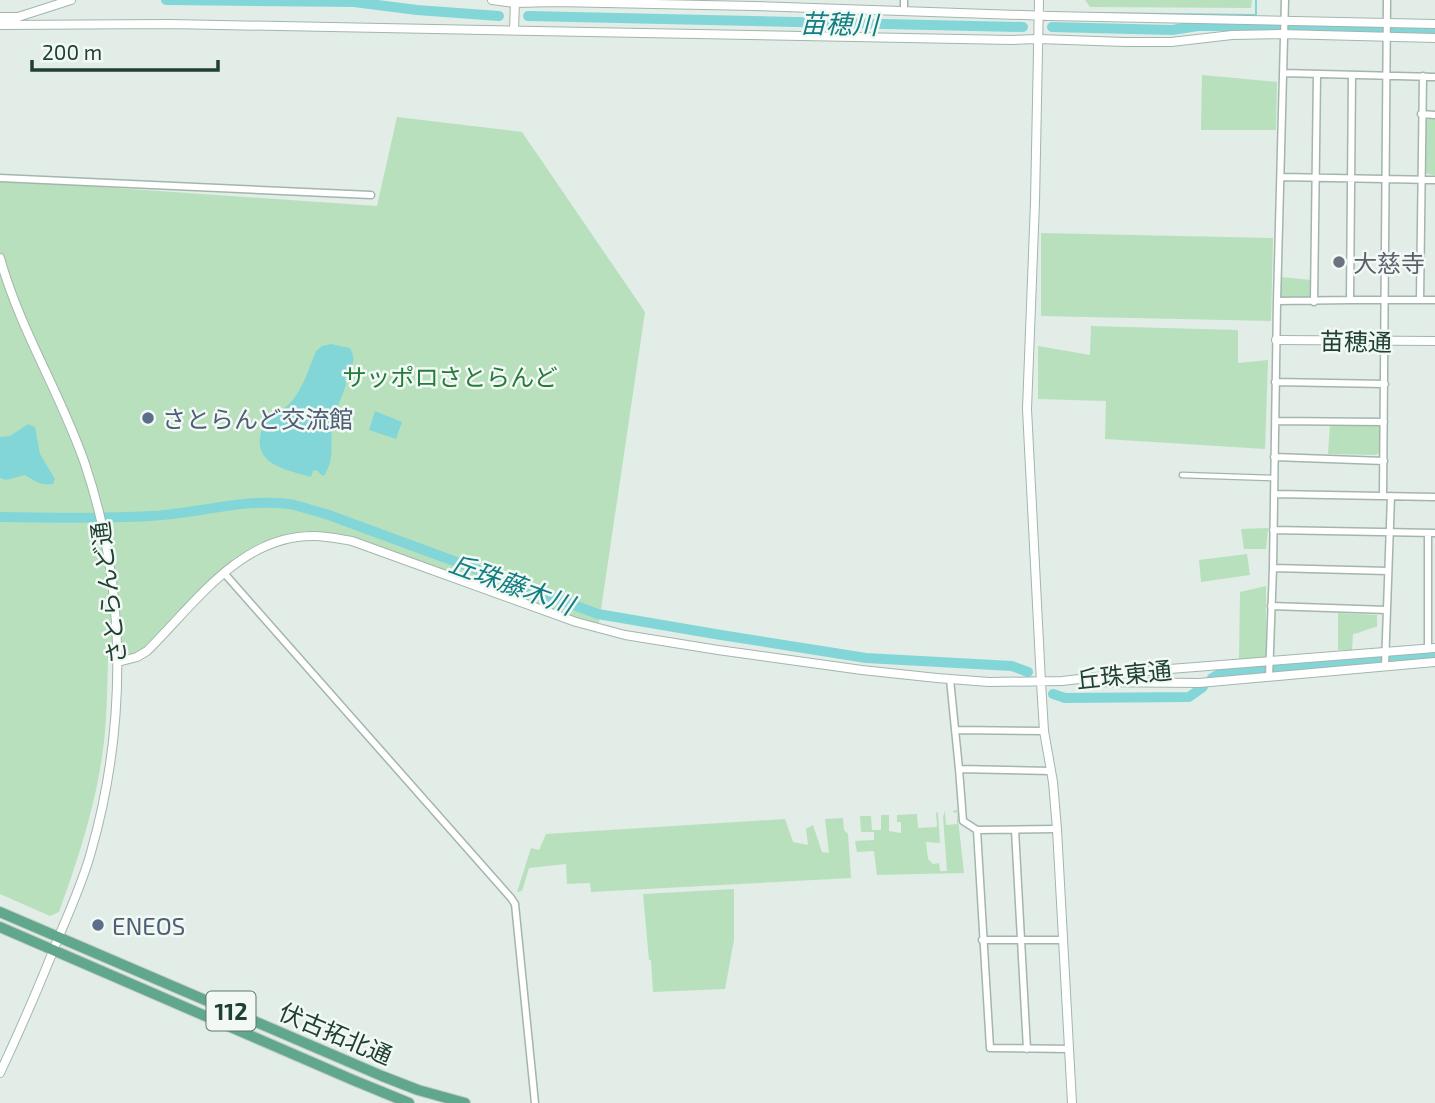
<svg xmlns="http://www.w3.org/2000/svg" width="1435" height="1103" font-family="'Exo 2','Noto Sans JP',sans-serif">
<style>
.green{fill:#b8e0bd}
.water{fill:#83d6d8}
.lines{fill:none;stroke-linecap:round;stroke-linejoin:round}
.stream{stroke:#83d6d8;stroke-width:2}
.river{stroke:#83d6d8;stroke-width:10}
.pedestrian-casing{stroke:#a3b6ad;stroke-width:7}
.minor-casing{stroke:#a3b6ad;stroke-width:9}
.tertiary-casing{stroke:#a3b6ad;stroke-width:10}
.primary-casing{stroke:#c0cac6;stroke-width:12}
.pedestrian{stroke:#fff;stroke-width:4.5}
.minor{stroke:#fff;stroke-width:6}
.tertiary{stroke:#fff;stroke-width:8}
.primary{stroke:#61a78c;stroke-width:10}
.worship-dot{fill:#6b7280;stroke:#f2f9f5;stroke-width:2.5}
.service-dot{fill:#5c6f8a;stroke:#f2f9f5;stroke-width:2.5}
.labels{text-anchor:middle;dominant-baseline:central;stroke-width:5;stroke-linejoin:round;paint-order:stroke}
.shield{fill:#f2f9f5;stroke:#5e786d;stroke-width:2}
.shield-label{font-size:23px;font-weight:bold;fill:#1f4033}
.worship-label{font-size:24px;fill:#5b616d;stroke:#f2f9f5;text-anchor:start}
.street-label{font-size:24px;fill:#1f4033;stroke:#f2f9f5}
.park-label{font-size:24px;fill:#257b3b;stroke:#f2f9f5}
.service-label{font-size:24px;fill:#4e5e75;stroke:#f2f9f5;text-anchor:start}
.water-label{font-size:26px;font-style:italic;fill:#137e82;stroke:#f2f9f5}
</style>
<rect width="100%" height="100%" fill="#e1ede6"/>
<path class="green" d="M1085,0h167l-1,8 -161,-1z
M1202,75l75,7 -1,48h-75z
M397,117l125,15 123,180 -46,311 -4,1 -29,-9 -206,-76 -24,-5 -37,-1 -22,4 -19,7 -24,14 -87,88 -17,9 -22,6c-1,32 -1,64 -6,96 -8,54 -25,105 -43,155l-9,4 -50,-22v-714l377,26z
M1429,117l6,1v57l-7,-1 -2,-1v-54z
M1041,233l232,5 -2,83 -230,-5z
M1280,277l31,3 -1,17 -30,2z
M1091,326l147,4v33l30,-3 -3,89 -160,-10 1,-38 -68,-2v-53l52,9z
M1330,424h48l2,3 -1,26 -3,2 -48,-1z
M1268,528l-2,21h-22l-3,-20z
M1247,554l3,21 -49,7 -2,-22z
M1266,586v73l-27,1 1,-68z
M1338,613l39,2v12c-10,1 -15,6 -24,7l-1,16h-14z
M957,810l7,63 -87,2 -3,-24 -17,1 -2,-11 19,-1v-8h-13l-1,-16h11l1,14h9v-15h8v16l12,2v-11h-4v-7l20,-1 1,14 19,-1 -1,-15 2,1 2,30 -14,-1 2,17 5,5 6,-1 1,8h7l-4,-54 2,-6 1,14 11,-1v-11l-4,-1v-1z
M843,818l1,12 4,4 3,44 -260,14 -1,-9 -23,1 -1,-20 -37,4 -7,23 -5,1 14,-44 8,2 7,-16 239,-15 8,23 15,3 -2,-16 7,-4 9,27 7,1 -4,-34z
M734,889v51l-9,49 -72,3 -2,-32h-2l-6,-66z"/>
<path class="water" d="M331,344l19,4c7,14 2,18 -5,30l1,7c-5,14 -12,29 -14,43 -2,18 3,31 -8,48l-4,-2 -3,-4 -4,1 -2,6c-20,-6 -55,-11 -51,-39 1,-6 2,-11 6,-15 9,-10 22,-15 29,-26 9,-13 15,-31 21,-46l6,-5z
M375,411l27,11 -6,17 -27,-9z
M28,424l7,3 5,27 15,25 -2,5c-11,2 -19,-3 -28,-9l-19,5 -6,-2v-41l10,-1z"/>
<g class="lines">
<path class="stream" d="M1086,13l170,2v-15"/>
<path class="river" d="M166,0l188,2 63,8 82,6
M528,16l495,11
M1052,27l120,3 26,-4h55l182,5
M0,517c50,1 100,2 151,-1 46,-2 92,-18 138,-12 12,2 25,7 37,10l272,100 117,20 151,24 146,8 16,6
M1392,659l43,-3
M1272,669l105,-9
M1212,678l7,-4 43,-4
M1053,694l12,4 124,-1 14,-10"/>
<g class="pedestrian-casing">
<path id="pedestrian" d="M1182,475l92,3"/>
</g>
<g class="minor-casing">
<path id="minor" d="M904,10v-10
M1283,73l152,4
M1421,114l14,1
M1281,177l154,3
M0,178l371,17
M1350,300l2,-225
M1420,300l3,-224
M1277,301l73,-1h85
M1314,302l3,-228
M1275,382l110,2
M1275,421l109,1
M1274,457l110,4
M1274,494l161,3
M1383,496l4,-496
M1273,530l162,3
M1273,568l115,3
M224,573l287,325 4,6 20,199
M1271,606l116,4
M1428,648v-115
M1385,666l6,-170
M1269,677l4,-109 4,-267 8,-301
M950,679l9,90 92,2
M955,730l89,1
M959,769l4,52 14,9
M1057,829l-80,1 13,218 79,1
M1015,830l12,219
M982,940h81"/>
</g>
<g class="tertiary-casing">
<path id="tertiary" d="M492,0l23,3 41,-1 197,4 297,10 385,8
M1039,0l-4,202 -8,207 14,273 3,49 9,51 4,47 15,274
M0,17h18l53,-17
M0,25l169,-1 843,16 26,-1 87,3h46l61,-7 48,-1 155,4
M514,30l1,-29
M0,258c20,72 61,136 85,206 42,125 42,262 6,388 -8,29 -20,56 -32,84 -18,46 -38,92 -59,137
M1276,340l159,1
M118,662l19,-5 10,-6c47,-46 93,-116 167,-115 13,0 26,3 38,5l224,81 49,13 93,15 144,20 75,8 52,4 73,-1 95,-11 278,-22
M1085,682l114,1 236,-21"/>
</g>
<g class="primary-casing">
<path id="primary" d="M0,912l382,164 36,14 47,13
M0,927l353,153 56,23"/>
</g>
<use href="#pedestrian" class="pedestrian"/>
<use href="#minor" class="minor"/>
<use href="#tertiary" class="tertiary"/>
<use href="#primary" class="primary"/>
</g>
<circle class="worship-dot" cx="1339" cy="262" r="7"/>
<g class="service-dot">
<circle cx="148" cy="418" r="7"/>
<circle cx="98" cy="925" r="7"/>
</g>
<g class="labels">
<rect class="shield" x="206.5" y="991.5" width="49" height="39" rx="5"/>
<g class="shield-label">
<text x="231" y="1011">112</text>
</g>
<g class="worship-label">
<text x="1353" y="262">大慈寺</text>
</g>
<g class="street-label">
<text transform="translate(1356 341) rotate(1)">苗穂通</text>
<text transform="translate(108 593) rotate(-97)">さとらんど通</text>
<text transform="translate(1124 674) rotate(-6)">丘珠東通</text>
<text transform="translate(336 1033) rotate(23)">伏古拓北通</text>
</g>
<g class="park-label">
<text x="450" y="376">サッポロさとらんど</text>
</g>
<g class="service-label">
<text x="162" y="418">さとらんど交流館</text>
<text x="112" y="925">ENEOS</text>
</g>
<g class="water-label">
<text transform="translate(839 23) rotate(1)">苗穂川</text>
<text transform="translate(512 583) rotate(20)">丘珠藤木川</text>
</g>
</g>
<path d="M32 60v10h186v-10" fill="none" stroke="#1f4033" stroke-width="3.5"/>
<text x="42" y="60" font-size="21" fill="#1f4033" stroke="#f2f9f5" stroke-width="5" paint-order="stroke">200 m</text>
</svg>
